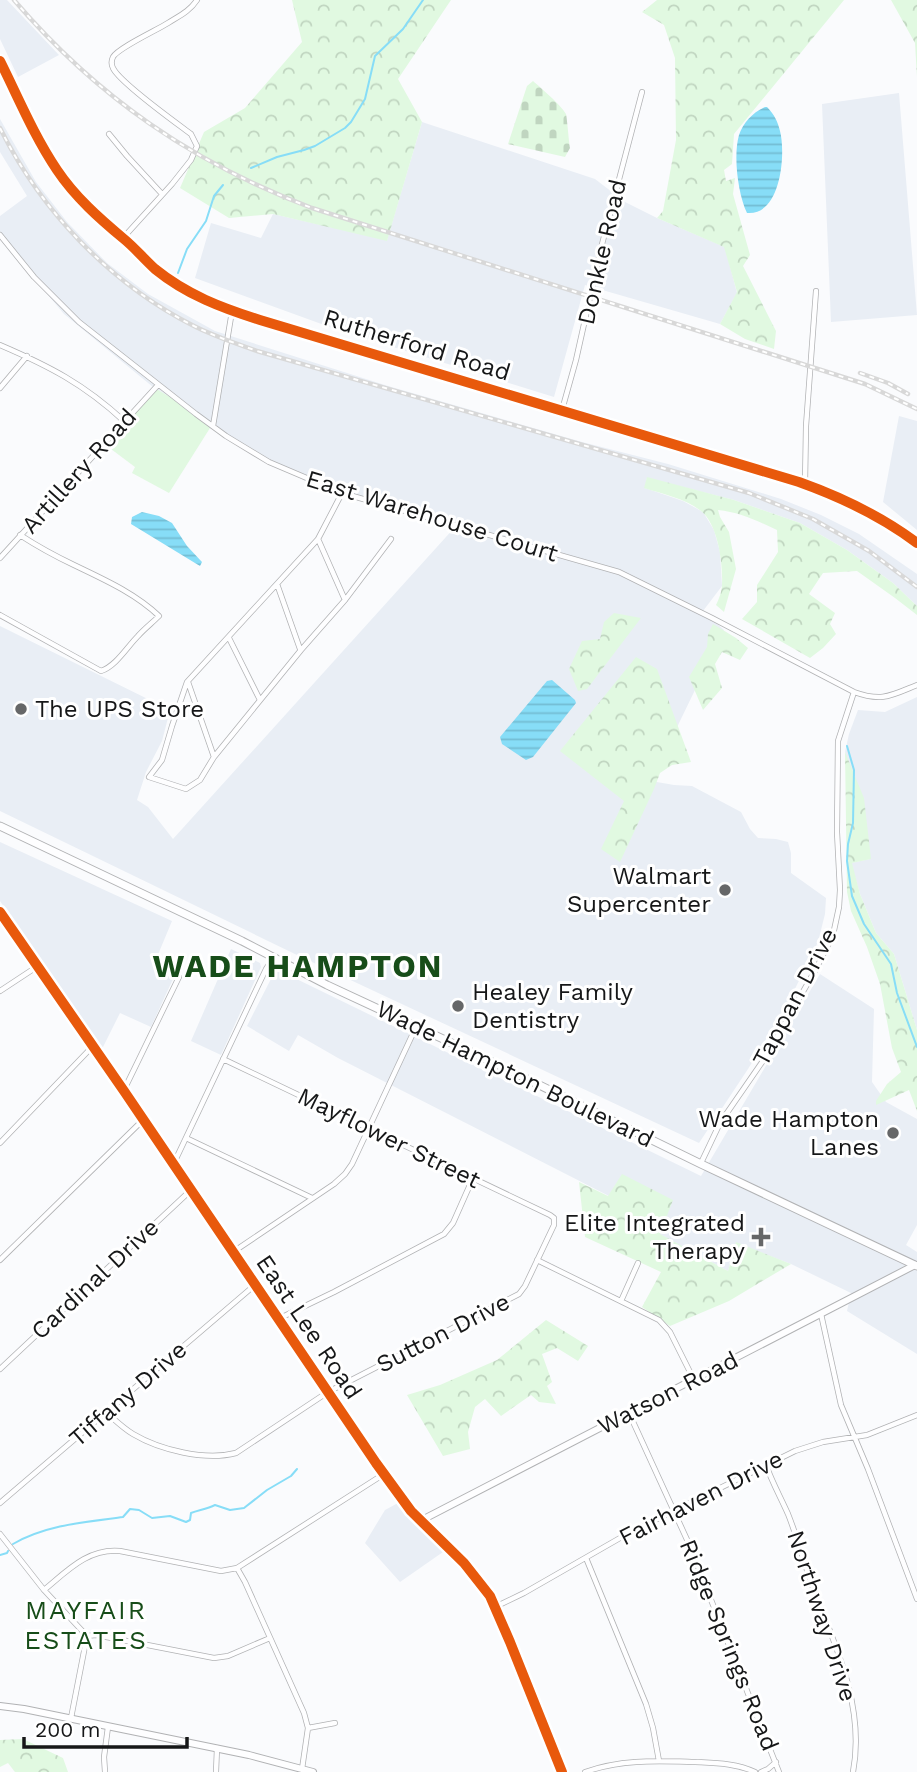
<svg xmlns="http://www.w3.org/2000/svg" width="917" height="1772" font-family="'Work Sans',sans-serif">
<style>
.built{fill:#e9eef5}
.forest{fill:url(#forest-crowns)}
.cemetery{fill:url(#cemetery-stones)}
.park{fill:#e1f9e1}
.water{fill:url(#water-rules)}
.lines{fill:none;stroke-linecap:round;stroke-linejoin:round}
.stream{stroke:#87ddf7;stroke-width:2}
.minor-casing{stroke:#b1b2b4;stroke-width:6}
.tertiary-casing{stroke:#b1b2b4;stroke-width:8}
.secondary-casing{stroke:#b1b2b4;stroke-width:8}
.primary-casing{stroke:#b1b2b4;stroke-width:9}
.minor{stroke:#fefeff;stroke-width:4.5}
.tertiary{stroke:#fefeff;stroke-width:6}
.secondary{stroke:#fefeff;stroke-width:6}
.primary{stroke:#fefeff;stroke-width:7}
.rail-casing{stroke:#d8d8d8;stroke-width:4.5}
.rail{stroke:#fff;stroke-width:2;stroke-dasharray:5;stroke-linecap:butt}
.cycleway-casing{stroke:#fff;stroke-width:15}
.cycleway{stroke:#e8590c;stroke-width:10}
.poi-dot{fill:#666768;stroke:#fff;stroke-width:2.5}
.labels{text-anchor:middle;dominant-baseline:central;stroke-width:6;stroke-linejoin:round;paint-order:stroke}
.street-label{font-size:24px;fill:#161718;stroke:#fff}
.poi-label{font-size:24px;fill:#161718;stroke:#fff;text-anchor:end}
.neighbourhood-label{font-size:26px;letter-spacing:2px;fill:#174d19;stroke:#fff}
.district-label{font-size:32px;font-weight:bold;letter-spacing:2px;fill:#174d19;stroke:#fff}
</style>
<defs>
<pattern id="forest-crowns" width="20" height="18" patternUnits="userSpaceOnUse" patternTransform="scale(1.75)"><rect width="20" height="18" fill="#e1f9e1"/><path d="M2 6a3 3 0 1 1 6 0M12 15a3 3 0 1 1 6 0" fill="none" stroke="#c0d5c0"/></pattern>
<pattern id="cemetery-stones" width="16" height="16" patternUnits="userSpaceOnUse" patternTransform="scale(1.75)"><rect width="16" height="16" fill="#e1f9e1"/><path d="M2 7V4a2 2 0 0 1 4 0v3zM10 15v-3a2 2 0 0 1 4 0v3z" fill="#c0d5c0"/></pattern>
<pattern id="water-rules" width="6" height="5" patternUnits="userSpaceOnUse" patternTransform="scale(1.75)"><rect width="6" height="5" fill="#87ddf7"/><path d="M0 2.5h6" fill="none" stroke="#74bdd3"/></pattern>
</defs>
<rect width="100%" height="100%" fill="#fafbfd"/>
<path class="built" d="M0,0h7l52,55 -41,22 -18,-38z
M899,93l18,222 -86,7 -9,-218z
M0,119l36,63 31,40 40,41 41,31 67,37 173,55 194,56 86,22 113,35 40,16 38,19 58,40v32l-24,-23 -46,-33 -47,-27 -66,-23 -87,-22 -2,10 38,13 20,11 11,18 6,22 2,34 -19,25 21,19 -73,151 23,4 18,1 49,26 9,17 8,9 18,1 12,3 3,11v20l35,25 -1,16 -7,28 -29,59 -41,68 -49,74 -402,-188 -297,-144v-185l170,84 -8,31 -16,31 -9,28 11,7 25,32 282,-312 -141,-41 -104,-58 -40,-31 -17,-10 -89,-73 -64,-76v-22l27,-20 -27,-44z
M422,122l173,57 30,23 32,16 68,29 12,46 -17,31 -135,-39 -31,112 -216,-67 -143,-52 16,-55 50,15 12,-24 114,26z
M899,416l18,5v109l-34,-28z
M917,697v333l-23,-76 -18,-21 -16,-39 -9,-31 19,-4 -25,-107 4,-18 9,-24 27,2z
M0,842l172,79 -15,36 21,11 -27,59 -31,-14 -18,36 -40,-56 -62,-92z
M231,949l29,14 1,4 -40,88 -30,-14z
M276,969l425,207 119,-202 54,35 -2,73 14,20 31,17v106l-11,20 11,7v102l-70,-43 4,-18 -60,-29 -55,-21 -8,28 -69,-37 -37,-59 -13,21 -271,-138 -40,-23 -9,16 -42,-25z
M398,1503l45,49 -43,30 -35,-39 20,-33z"/>
<path class="forest" d="M292,0h159l-53,79 24,43 -35,119 -114,-27 -44,4 -49,-30 24,-56 41,-24 57,-66z
M657,0h187l-110,134 -2,30 -8,6 2,11 9,-3 -2,16 17,61 -7,11 33,65 -2,18 -29,-10 -25,-15 17,-32 -13,-45 -67,-29 6,-7 13,-71 -1,-82 -11,-33 -22,-13z
M891,0h26v77l-2,-34z
M647,477l87,23 66,23 47,27 46,33 24,23v9l-22,-17 -38,-27 -34,2 -14,21 26,19 -5,11 6,10 -13,14 -13,10 -68,-39 15,-17v-17l21,-33 -1,-22c-19,-9 -38,-18 -59,-20l2,7 9,15 7,37 -12,43 -8,-7c3,-6 6,-14 6,-21 1,-20 -4,-60 -21,-73 -15,-12 -38,-17 -57,-23z
M614,613l27,5 -54,71 -9,2 -9,-22 13,-28 18,-2 4,-17z
M713,624l23,14 12,10 -8,12 -18,-8 -7,12 7,24 -19,22 -14,-33 18,-30 1,-13z
M636,657l21,12 34,93 -19,3 -12,8 -6,16 -34,73 -19,-13 23,-48 -64,-50z
M845,752l19,46 7,61 -19,4 8,31 16,39 18,21 23,76v81l-8,-21 -33,15v-4l11,-17 14,-12 -9,-24 -12,-64 -13,-37 -16,-36 -4,-19z
M622,1174l51,26 -13,34 68,37 8,-29 55,22 -62,37 -59,25 -28,-19 19,-35 -76,-35 -6,-55 29,14z
M546,1320l42,26 -10,15 -21,-13 -15,6 10,28 -5,4 9,18 -17,-2 -8,-7 -30,21 -16,-17 -10,8 -7,25 2,17 -27,7 -36,-61 33,-10 57,-25z
M23,1739l40,19 5,14h-53l-7,-9 -8,4v-27z"/>
<path class="cemetery" d="M533,81c8,7 28,24 33,33 1,4 3,28 4,34l-5,9 -57,-13 19,-58z"/>
<path class="park" d="M153,387l17,10 40,31 -41,65 -37,-20 3,-6 -28,-21z"/>
<path class="water" d="M765,107h2c7,7 11,15 13,24 6,23 1,85 -33,82 -9,-19 -14,-57 -8,-78 4,-12 14,-23 26,-28z
M142,512l17,4 13,7 15,23 15,16 -2,4 -5,-3 -64,-39 1,-7z
M552,680l23,20 1,3 -43,54 -7,3 -24,-16 -2,-7 47,-56z"/>
<g class="lines">
<path class="stream" d="M251,168l26,-11 27,-7 11,-4 30,-18 6,-6 14,-23 10,-43 28,-27 20,-29
M178,273l9,-24 19,-28 8,-25 9,-11
M847,746l7,24 -1,53 -5,21 -1,17 5,35 12,28 27,40 6,29 20,54
M13,1544c33,-19 72,-22 110,-27l7,-8 9,1 13,8 18,-2 16,6 4,-2 1,-7c8,-3 16,-4 24,-8l15,5 14,-2 23,-18 24,-14 6,-7
M0,1555l7,-2 1,-2"/>
<g class="minor-casing">
<path id="minor" d="M109,134l18,22 35,38
M0,235l34,42 45,45 117,92 30,22 43,26 73,31 277,79 93,46 142,74c28,10 36,4 63,-7
M123,238l49,-54 19,-24 6,-14 -6,-12c-16,-12 -72,-52 -78,-66 -2,-4 -2,-7 0,-11 5,-9 44,-27 55,-34 11,-7 22,-12 29,-23
M0,345c49,21 84,39 124,76
M0,388l27,-32
M562,410l14,-50 25,-112 41,-156
M213,426l19,-115
M805,484l1,-58 10,-135
M342,493l-24,46 -131,143 -15,44 -10,34 -13,17 37,12 14,-9 14,-23 87,-107 44,-50 46,-61
M318,539l27,61
M0,558l158,-173
M277,584l23,65
M0,615l101,56c15,-5 26,-24 37,-35 6,-7 14,-13 21,-20 -24,-23 -56,-37 -85,-51 -19,-9 -37,-19 -54,-30
M229,638l31,62
M188,682l26,75
M0,991l38,-25
M124,1090l55,-113
M186,1138l126,60
M0,1143l93,-97
M174,1163l92,-194 8,-12
M701,1163l19,-40 47,-68 50,-88 16,-32 6,-28 1,-17 -3,-58 1,-91 16,-49
M233,1252l101,-68 11,-10 7,-10 64,-137
M0,1260l143,-140
M537,1260l122,60 11,12 24,48
M621,1301l17,-38
M821,1314l20,91 27,64 49,130
M278,1319l56,-27 110,-58 9,-11 20,-45
M0,1369l191,-179
M107,1413c8,7 16,15 26,21 27,16 72,27 103,19l92,-61 191,-98 6,-8 29,-61v-7l-4,-3 -327,-156
M629,1413l60,131 90,228
M766,1465c6,17 15,33 22,49 10,25 17,52 26,77 23,57 51,118 39,181
M0,1503l255,-218
M0,1534l44,56 43,46 -16,82
M586,1558l60,146 7,24 6,33
M237,1568l8,14 59,131 4,15 -6,41
M44,1590c23,-19 44,-42 76,-39l101,20 16,-3 147,-94
M495,1607l29,-14 103,-59 168,-83 28,-9 44,-7 50,-20
M87,1636l9,-1 118,23 14,-2 42,-18
M308,1728l27,-5
M105,1772l-1,-15 4,-30
M216,1772l1,-24
M585,1772c37,-13 72,-11 110,-10 20,1 41,1 60,10
M761,1772l7,-3 8,-7"/>
</g>
<g class="tertiary-casing">
<path id="tertiary" d="M0,61c18,36 34,75 57,109 18,27 43,49 67,69 11,9 20,20 31,30 32,26 67,39 105,51l539,162c42,15 82,34 118,61
M0,912l124,179 252,372 35,48 53,52 26,33 20,46 52,130
M420,1521l495,-256"/>
</g>
<g class="secondary-casing">
<path id="secondary" d="M0,1706l24,3 225,46 64,17"/>
</g>
<g class="primary-casing">
<path id="primary" d="M0,826l242,115 85,44 157,73 217,106 216,102"/>
</g>
<use href="#minor" class="minor"/>
<use href="#tertiary" class="tertiary"/>
<use href="#secondary" class="secondary"/>
<use href="#primary" class="primary"/>
<g class="rail-casing">
<path id="rail" d="M14,0c83,97 179,163 298,208l553,176 52,25
M0,128c41,83 110,155 192,197 21,11 43,18 65,26l492,142 64,26 56,32 48,36
M860,373l28,10 20,11"/>
</g>
<use href="#rail" class="rail"/>
<g class="cycleway-casing">
<path id="cycleway" d="M0,61c18,36 34,75 57,109 18,27 43,49 67,69 11,9 20,20 31,30 32,26 67,39 105,51l539,162c42,15 82,34 118,61
M0,912l124,179 252,372 35,48 53,52 26,33 20,46 52,130"/>
</g>
<use href="#cycleway" class="cycleway"/>
</g>
<g class="poi-dot">
<circle cx="21" cy="709" r="7"/>
<circle cx="725" cy="890" r="7"/>
<circle cx="458" cy="1006" r="7"/>
<circle cx="893" cy="1133" r="7"/>
<path d="M757.5 1226.5h7v7h7v7h-7v7h-7v-7h-7v-7h7z"/>
</g>
<g class="labels">
<g class="street-label">
<text transform="translate(602 252) rotate(-77)">Donkle Road</text>
<text transform="translate(417 345) rotate(17)">Rutherford Road</text>
<text transform="translate(79 471) rotate(-48)">Artillery Road</text>
<text transform="translate(432 516) rotate(17)">East Warehouse Court</text>
<text transform="translate(795 997) rotate(-62)">Tappan Drive</text>
<text transform="translate(515 1074) rotate(26)">Wade Hampton Boulevard</text>
<text transform="translate(389 1138) rotate(26)">Mayflower Street</text>
<text transform="translate(95 1279) rotate(-43)">Cardinal Drive</text>
<text transform="translate(309 1327) rotate(56)">East Lee Road</text>
<text transform="translate(443 1333) rotate(-27)">Sutton Drive</text>
<text transform="translate(668 1393) rotate(-27)">Watson Road</text>
<text transform="translate(128 1394) rotate(-41)">Tiffany Drive</text>
<text transform="translate(701 1498) rotate(-27)">Fairhaven Drive</text>
<text transform="translate(822 1616) rotate(72)">Northway Drive</text>
<text transform="translate(729 1645) rotate(68)">Ridge Springs Road</text>
</g>
<g class="poi-label">
<text x="35" y="709" text-anchor="start">The UPS Store</text>
<text x="711" y="876">Walmart<tspan x="711" dy="28">Supercenter</tspan></text>
<text x="472" y="992" text-anchor="start">Healey Family<tspan x="472" dy="28">Dentistry</tspan></text>
<text x="879" y="1119">Wade Hampton<tspan x="879" dy="28">Lanes</tspan></text>
<text x="745" y="1223">Elite Integrated<tspan x="745" dy="28">Therapy</tspan></text>
</g>
<g class="neighbourhood-label">
<text x="86" y="1610">MAYFAIR<tspan x="86" dy="30">ESTATES</tspan></text>
</g>
<g class="district-label">
<text x="298" y="966">WADE HAMPTON</text>
</g>
</g>
<path d="M24 1737v10h163v-10" fill="none" stroke="#161718" stroke-width="3.5"/>
<text x="35" y="1737" font-size="21" fill="#161718" stroke="#ffffff" stroke-width="5" paint-order="stroke">200 m</text>
</svg>
